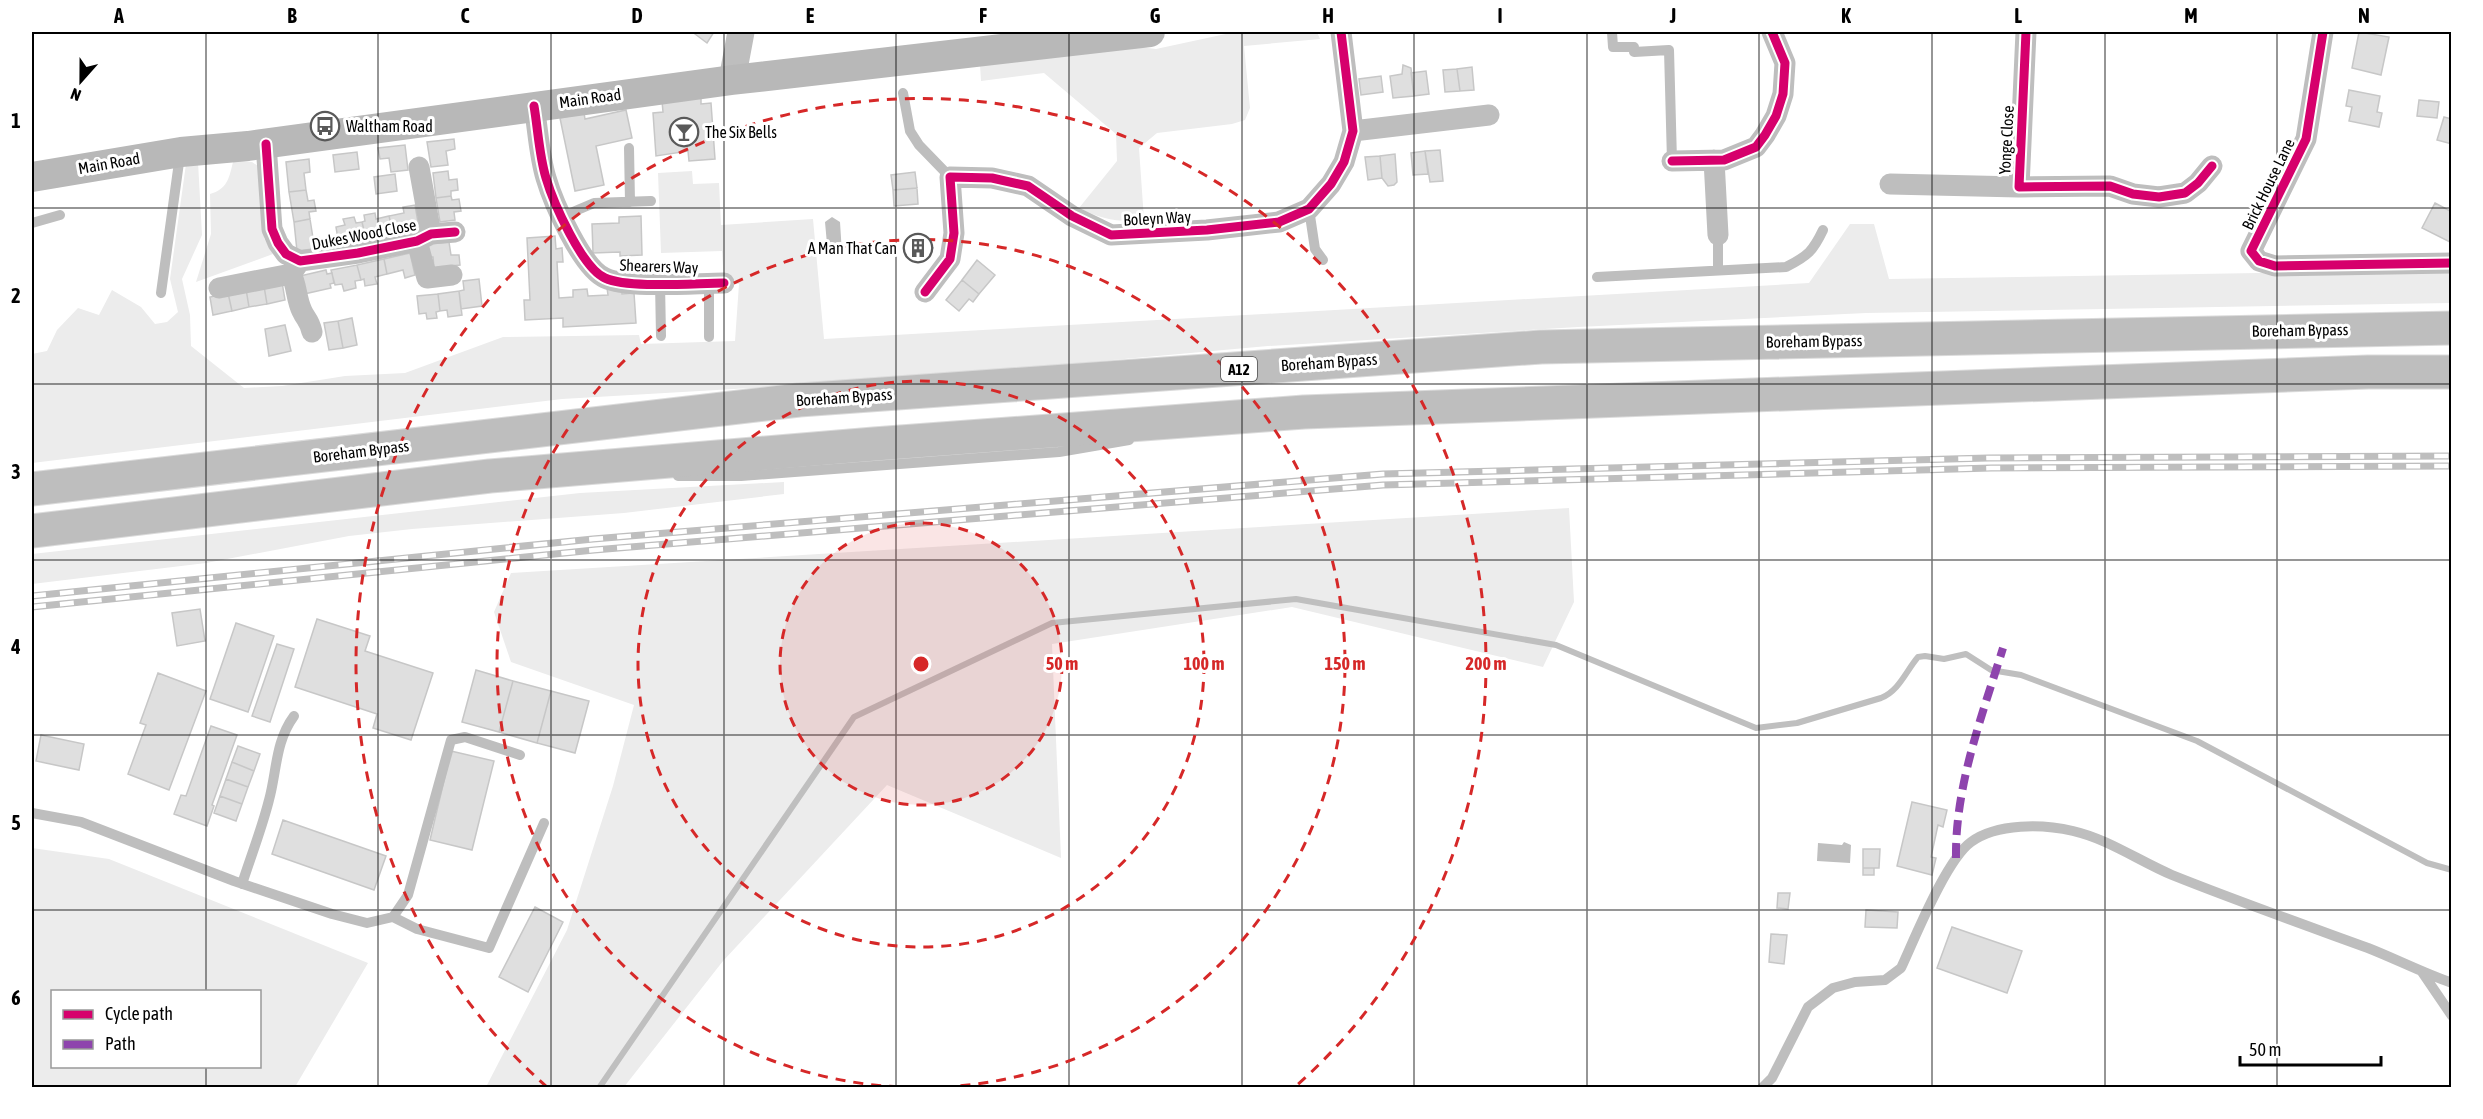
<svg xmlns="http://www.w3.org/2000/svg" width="2483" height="1119" font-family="'Asap Condensed',sans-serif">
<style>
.green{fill:#ececec;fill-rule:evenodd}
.water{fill:#bfbfbf}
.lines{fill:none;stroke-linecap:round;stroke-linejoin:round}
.stream{stroke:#bfbfbf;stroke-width:6}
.building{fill:#dfdfdf;stroke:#c7c7c7;stroke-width:1.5}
.trunk-casing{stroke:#dbdbdb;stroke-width:35}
.service{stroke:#bebebe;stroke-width:10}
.minor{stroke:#bebebe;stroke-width:21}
.tertiary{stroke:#bebebe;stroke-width:27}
.secondary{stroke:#b8b8b8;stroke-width:30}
.trunk{stroke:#bebebe;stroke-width:33}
.rail-casing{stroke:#bebebe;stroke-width:7}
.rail{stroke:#fff;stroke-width:4.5;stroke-dasharray:14;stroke-linecap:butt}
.quiet{stroke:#8e44ad;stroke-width:8;stroke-dasharray:15 8;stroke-linecap:butt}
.cycleway-casing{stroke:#fff;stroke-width:13}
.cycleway{stroke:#d6006c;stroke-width:9}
.grid{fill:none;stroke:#000;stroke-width:1.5;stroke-opacity:0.55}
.ring{fill:none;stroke:#d62828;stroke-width:3;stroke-dasharray:10 8}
.labels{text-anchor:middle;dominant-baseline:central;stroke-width:6;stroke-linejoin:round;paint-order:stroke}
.shield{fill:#fff;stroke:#4c4c4c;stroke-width:1.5}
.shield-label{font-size:15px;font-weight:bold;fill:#000}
.street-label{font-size:16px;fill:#000;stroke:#fff}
.poi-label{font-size:16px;fill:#000;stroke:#fff;text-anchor:start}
.centre{fill:#d62828;stroke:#fff;stroke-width:3}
.ring-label{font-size:18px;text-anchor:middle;font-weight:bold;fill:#d62828;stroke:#fff;stroke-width:6;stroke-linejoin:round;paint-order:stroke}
.neatline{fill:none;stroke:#000;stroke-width:2}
.grid-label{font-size:20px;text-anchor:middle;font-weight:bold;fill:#000}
</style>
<rect width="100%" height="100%" fill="#fff"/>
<path class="green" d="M1235,32h82l3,7 -76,7 6,62 -5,12 -13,4 -75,9 -18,15 5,72c-24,3 -43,-1 -65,-12l38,-47 -1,-27 -72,-61 -63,8 -1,-16 134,-21 42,5z
M240,161l12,1 6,4 6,72 9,16 -77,28 15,-48 -1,-40c17,-5 19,-15 23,-32z
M198,162l4,73 -20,44 8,36 1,31 53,42 38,-2 63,-10 60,-3 98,-36 136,-2 2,9 94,-3 4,-57 -15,-1 -2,-32 -61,2 -3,-80 34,-2 1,13 26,-1 2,42 92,-6 11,120 985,-56 41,-59h24l15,55 562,-9v33l-585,10 -288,14 -310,19 -378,34 -328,19 -530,64v-109l15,-3 10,-21 21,-22 21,7 13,-25 29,17 14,17 12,-2 11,-10 -8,-33 16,-115z
M784,482v12l-160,19 -212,16 -63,7 -143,27 -174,21v-30l548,-61z
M1569,508l5,94 -31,65 -251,-60 -240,37 9,214 -174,-73 -164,176 -99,126h-138l81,-157 46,-144 21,-81 -123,-43 -17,-50 17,-39z
M32,848l77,11 259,104 -73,124h-263zM52,992h208v74h-208z"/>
<path class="water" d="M832,217l8,5 2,32 -14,1 -3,-33z
M1844,842l7,3 -1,18 -33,-2 1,-18 24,2z"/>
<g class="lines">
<path class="stream" d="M599,1088l255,-371 198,-94 244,-24 260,46 200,83 41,-5 84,-25c18,-7 25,-27 37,-41l7,-1 19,3 22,-5 25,16 30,5 176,66 230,122 25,7"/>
</g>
<path class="building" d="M697,32h17l-7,11 -12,-9z
M2359,32l30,5 -8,38 -29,-7z
M1403,65l8,3 3,28 -21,2 -3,-22 12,-2z
M1472,67l2,23 -14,1 -3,-22z
M1457,69l3,22 -15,1 -2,-22z
M1426,71l3,23 -15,2 -3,-23z
M1381,76l2,16 -22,3 -2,-16z
M2349,90l31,6 -3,16 5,1 -3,14 -30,-6 3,-14 -6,-1z
M701,98v6l10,-1 4,56 -26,2 -1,-10 -32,5 -3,-43 10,-1 -1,-11z
M2419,100l20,2 -2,16 -20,-2z
M626,110l6,28 -36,8 8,39 -29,6 -15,-73 24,-5 1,6z
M2444,117l8,2v25l-15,-4z
M454,139l1,10 -9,2 2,14 -17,2 -4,-25z
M405,145l3,25 -17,2 -2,-14 -9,1 -2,-11z
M1440,150l3,31 -13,1 -5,-31z
M1425,151l3,23 -15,1 -2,-22z
M357,152l2,17 -24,3 -2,-17z
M1395,154l2,28 -3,3 -6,1 -6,-8 -2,-22z
M1380,156l2,22 -14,2 -3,-23z
M309,159l1,13 -6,1 2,17 -17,2 -3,-30z
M448,171l1,9 8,-1 1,11 -7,1v5l-15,2 -3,-25z
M915,172l2,16 -24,2 -2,-15z
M395,174l2,17 -21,3 -2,-17z
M917,188l1,16 -24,2 -1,-16z
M306,190l2,11 6,-1 2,11 -7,1 1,7 -16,3 -5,-30z
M451,196l1,4 7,-1 2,12 -7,1 1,8 -15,2 -4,-24z
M2435,203l17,9v31l-30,-15z
M415,205l4,23 -26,5 -4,-17 15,-3 -1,-6z
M375,213l1,6 13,-3 4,17 -27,6 -4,-17 3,-1 -1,-6z
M641,216l1,39 -22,1v-4l-27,1 -1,-29 27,-1v-6z
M354,217l2,6 6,-1 4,17 -27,6 -3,-18 9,-2 -2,-6z
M310,219l3,19 6,-1 2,11 -24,3 -3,-29z
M915,234l18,14 -11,14 -18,-14z
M555,236l1,13 6,-1 1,14h-6l2,36 14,-1v-7l14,-1 1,7 20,-1 -1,-7 14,-1 1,7 12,-1 2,30 -73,4v-9l-38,2 -1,-20h6l-3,-62z
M449,242l2,13h8l1,10 -26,3 -1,-11h-4l-1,-13z
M410,253l5,22 -10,3 -2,-8 -16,4 -3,-15z
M384,259l3,15 -12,3 2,7 -12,2 -1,-7 -3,1 -4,-15z
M977,260l18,15 -16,19 -17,-14z
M357,265l4,15 -6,1 1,7 -12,3 -2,-7 -7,1 -4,-15z
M326,270l1,4 5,-1 2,10 -4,1 1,4 -27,6 -4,-18z
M479,279l3,27 -21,3 -2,-18 5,-1 -1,-9z
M962,280l17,14 -6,8 -4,-3 -10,12 -13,-11z
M282,282l3,18 -18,4 -3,-18z
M264,286l3,18 -18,3 -3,-18z
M246,289l3,18 -17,4 -4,-18z
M459,291l3,24 -14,2 -1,-7 -7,1 -2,-17z
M228,293l4,18 -19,4 -3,-18z
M438,294l2,17 -4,1 1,6 -10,1 -1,-6 -7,1 -2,-18z
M352,318l5,27 -14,3 -5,-27z
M338,321l5,27 -14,2 -5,-27z
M285,325l6,26 -22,5 -4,-27z
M200,609l5,32 -28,5 -5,-33z
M317,619l53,17 -5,15 68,22 -22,67 -38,-12 4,-14 -82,-27z
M236,623l38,13 -26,76 -38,-13z
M277,644l17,5 -24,73 -18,-6z
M476,670l37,11 -14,51 -37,-10z
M158,673l48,18 -37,99 -41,-16 18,-49 -6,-2z
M513,681l38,10 -14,52 -38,-11z
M551,691l38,10 -14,52 -38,-10z
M211,726l26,9 -25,70 2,1 -7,20 -33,-12 7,-19 5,1z
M41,735l43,9 -5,26 -43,-9z
M238,746l22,8 -6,17 -22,-9z
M451,751l43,10 -22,89 -42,-10z
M232,762l22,9 -6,16 -22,-8z
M226,779l22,8 -6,17 -22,-8z
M220,796l22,8 -6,17 -22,-8z
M1912,802l35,8 -4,17 -5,-2 -7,32 5,1 -4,17 -35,-9z
M283,820l103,36 -12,34 -102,-36z
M1863,849h17l-1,19h-16z
M1863,868h11v7h-11z
M1778,893h12l-2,16 -11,-1z
M535,907l28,15 -35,70 -29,-15z
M1866,910l32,2 -1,16 -32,-1z
M1952,927l70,24 -15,42 -70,-25z
M1771,934l16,1 -3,29 -15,-2z"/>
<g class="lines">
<g class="trunk-casing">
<path id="trunk" d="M32,489l767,-89 742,-53 911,-19
M32,531l458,-55 384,-32 430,-32 1064,-40h84"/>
</g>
<path class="service" d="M1612,32l1,15h21v5l35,-2 3,111
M903,93l7,38 9,14 31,32
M629,148l1,54
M1309,209l6,40 8,11
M561,217l33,-14 57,-2
M32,223l28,-8
M1718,235v35
M1597,277l189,-10c22,-11 27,-16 37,-37
M660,283l1,53
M161,293l19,-138
M709,337v-54
M678,476h63l318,-24 70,-12
M32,813l49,9 153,59 98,33 35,9 26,-6 15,-22 43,-155 14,-3 55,18
M242,884c9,-28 20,-56 27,-84 8,-29 6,-58 25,-84
M393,917l24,12 72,19 55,-125
M2422,972l30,44
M1762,1088l10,-10 36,-71 25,-19 22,-6 30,-2 16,-12c14,-30 45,-108 70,-126 26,-19 72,-18 102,-11 35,8 66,30 99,44 65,26 130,49 196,73 28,11 55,25 84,35"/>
<path class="minor" d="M2026,32l-7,155 91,-1 23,8 26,3 26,-4 13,-10 14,-17
M2323,32l-17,107 -55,112 8,10 16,5 177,-3
M534,106c4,23 5,49 12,72 7,24 36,90 59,100 24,11 91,5 119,5
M1353,131l136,-16
M266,144l6,85 6,14 8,11 14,7 58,-8 59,-12 14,-7 24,-2
M1714,160l4,75
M1672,161l52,-1 32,-13 9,-12 11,-19 7,-22 2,-31 -13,-31
M419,167l12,67
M1890,184l129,3
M417,241l10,37 25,-3
M291,274c6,11 5,25 11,37 4,9 7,8 10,21
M219,288l72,-14 9,-13
M925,292l25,-33 4,-26 -4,-56 42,1 36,8 44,30 39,19 96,-5 72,-8 30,-13 22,-25 13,-22 9,-31 -12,-99"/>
<path class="tertiary" d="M732,80l9,-48"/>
<path class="secondary" d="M32,177l149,-25 67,-6 484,-66 418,-48"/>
<use href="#trunk" class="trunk"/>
<g class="rail-casing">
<path id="rail" d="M32,596l561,-57 790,-65 605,-16 464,-2
M32,607l562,-57 789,-65 608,-17 461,-2"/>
</g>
<use href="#rail" class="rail"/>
<path class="quiet" d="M1956,858c-1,-72 26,-142 47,-210"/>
<g class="cycleway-casing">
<path id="cycleway" d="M2026,32l-7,155 91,-1 23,8 26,3 26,-4 13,-10 14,-17
M2323,32l-17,107 -55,112 8,10 16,5 177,-3
M534,106c4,23 5,49 12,72 7,24 36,90 59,100 24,11 91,5 119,5
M266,144l6,85 6,14 8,11 14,7 58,-8 59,-12 14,-7 24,-2
M1672,161l52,-1 32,-13 9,-12 11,-19 7,-22 2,-31 -13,-31
M925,292l25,-33 4,-26 -4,-56 42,1 36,8 44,30 39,19 96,-5 72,-8 30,-13 22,-25 13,-22 9,-31 -12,-99"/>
</g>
<use href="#cycleway" class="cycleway"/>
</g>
<path class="grid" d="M206,32v960M378,32v1056M551,32v1056M724,32v1056M896,32v1056M1069,32v1056M1242,32v1056M1414,32v1056M1587,32v1056M1759,32v1056M1932,32v1056M2105,32v1056M2277,32v1056M32,208h2420M32,384h2420M32,560h2420M32,735h2420M32,910h2420M206,1066v22"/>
<circle cx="921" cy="664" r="141" fill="#d62828" fill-opacity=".12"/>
<g class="ring">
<circle cx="921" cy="664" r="141"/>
<circle cx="921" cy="664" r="283"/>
<path d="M899 1087A424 424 0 1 1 943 1087"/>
<path d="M547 1087A565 565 0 1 1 1295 1087"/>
</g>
<defs>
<g id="bus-ring" transform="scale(1.5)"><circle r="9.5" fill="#fff" stroke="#595959" stroke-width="1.5"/><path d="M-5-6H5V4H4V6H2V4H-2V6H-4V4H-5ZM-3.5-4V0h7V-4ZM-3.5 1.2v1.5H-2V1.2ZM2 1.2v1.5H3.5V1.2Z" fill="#595959"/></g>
<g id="bar-ring" transform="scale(1.5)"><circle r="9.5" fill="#fff" stroke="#595959" stroke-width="1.5"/><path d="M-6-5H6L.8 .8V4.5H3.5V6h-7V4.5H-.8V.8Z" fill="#595959"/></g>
<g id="building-ring" transform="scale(1.5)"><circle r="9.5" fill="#fff" stroke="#595959" stroke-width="1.5"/><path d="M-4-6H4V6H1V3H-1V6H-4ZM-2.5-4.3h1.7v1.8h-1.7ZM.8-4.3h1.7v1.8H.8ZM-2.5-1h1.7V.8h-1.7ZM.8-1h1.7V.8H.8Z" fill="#595959"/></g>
</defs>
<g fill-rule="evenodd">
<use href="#bus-ring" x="325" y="126"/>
<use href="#bar-ring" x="684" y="132"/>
<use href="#building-ring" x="918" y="248"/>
</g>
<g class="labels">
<rect class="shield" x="1221" y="357" width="36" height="24" rx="4.5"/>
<g class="shield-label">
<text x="1239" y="369">A12</text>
</g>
<g class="street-label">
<text transform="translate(590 98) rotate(-8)">Main Road</text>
<text transform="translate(2006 140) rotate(-87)">Yonge Close</text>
<text transform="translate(109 163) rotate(-10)">Main Road</text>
<text transform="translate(2268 184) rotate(-64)">Brick House Lane</text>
<text transform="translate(1157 218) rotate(-3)">Boleyn Way</text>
<text transform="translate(364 234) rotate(-11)">Dukes Wood Close</text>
<text transform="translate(659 266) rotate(2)">Shearers Way</text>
<text transform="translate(2300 330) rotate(-1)">Boreham Bypass</text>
<text transform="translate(1814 341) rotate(-1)">Boreham Bypass</text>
<text transform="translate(1329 362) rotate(-4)">Boreham Bypass</text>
<text transform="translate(844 397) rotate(-4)">Boreham Bypass</text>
<text transform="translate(361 451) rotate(-7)">Boreham Bypass</text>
</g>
<g class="poi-label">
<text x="346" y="126">Waltham Road</text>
<text x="705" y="132">The Six Bells</text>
<text x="897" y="248" text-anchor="end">A Man That Can</text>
</g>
</g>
<circle cx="921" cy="664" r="9" class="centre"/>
<g class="ring-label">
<text x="1062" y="670">50 m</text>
<text x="1204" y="670">100 m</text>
<text x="1345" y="670">150 m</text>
<text x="1486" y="670">200 m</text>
</g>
<rect width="2483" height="1119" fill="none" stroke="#ffffff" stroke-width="66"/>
<rect x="51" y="990" width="210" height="78" fill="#ffffff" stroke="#999999" stroke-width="1.5"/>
<rect x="63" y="1010" width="30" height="9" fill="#d6006c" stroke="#999999" stroke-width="1.5"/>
<text x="105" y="1020" font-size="18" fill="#000000">Cycle path</text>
<rect x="63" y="1040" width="30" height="9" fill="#8e44ad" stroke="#999999" stroke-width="1.5"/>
<text x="105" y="1050" font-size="18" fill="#000000">Path</text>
<g transform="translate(81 81) rotate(201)" stroke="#ffffff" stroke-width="4.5" paint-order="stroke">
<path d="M0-4.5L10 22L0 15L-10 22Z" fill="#000000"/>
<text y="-9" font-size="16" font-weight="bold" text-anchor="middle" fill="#000000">N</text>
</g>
<path d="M2240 1056v9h141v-9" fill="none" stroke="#000000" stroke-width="3"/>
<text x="2249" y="1056" font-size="18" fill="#000000" stroke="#ffffff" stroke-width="4.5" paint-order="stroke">50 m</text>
<rect x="33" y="33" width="2417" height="1053" class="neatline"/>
<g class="grid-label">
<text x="119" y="23">A</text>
<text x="292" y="23">B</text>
<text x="465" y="23">C</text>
<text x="637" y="23">D</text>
<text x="810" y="23">E</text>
<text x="983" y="23">F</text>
<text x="1155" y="23">G</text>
<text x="1328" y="23">H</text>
<text x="1500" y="23">I</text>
<text x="1673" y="23">J</text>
<text x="1846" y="23">K</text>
<text x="2018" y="23">L</text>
<text x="2191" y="23">M</text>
<text x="2364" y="23">N</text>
<text x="16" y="128">1</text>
<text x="16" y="303">2</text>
<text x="16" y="479">3</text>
<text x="16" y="654">4</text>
<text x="16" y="830">5</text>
<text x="16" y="1005">6</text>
</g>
</svg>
